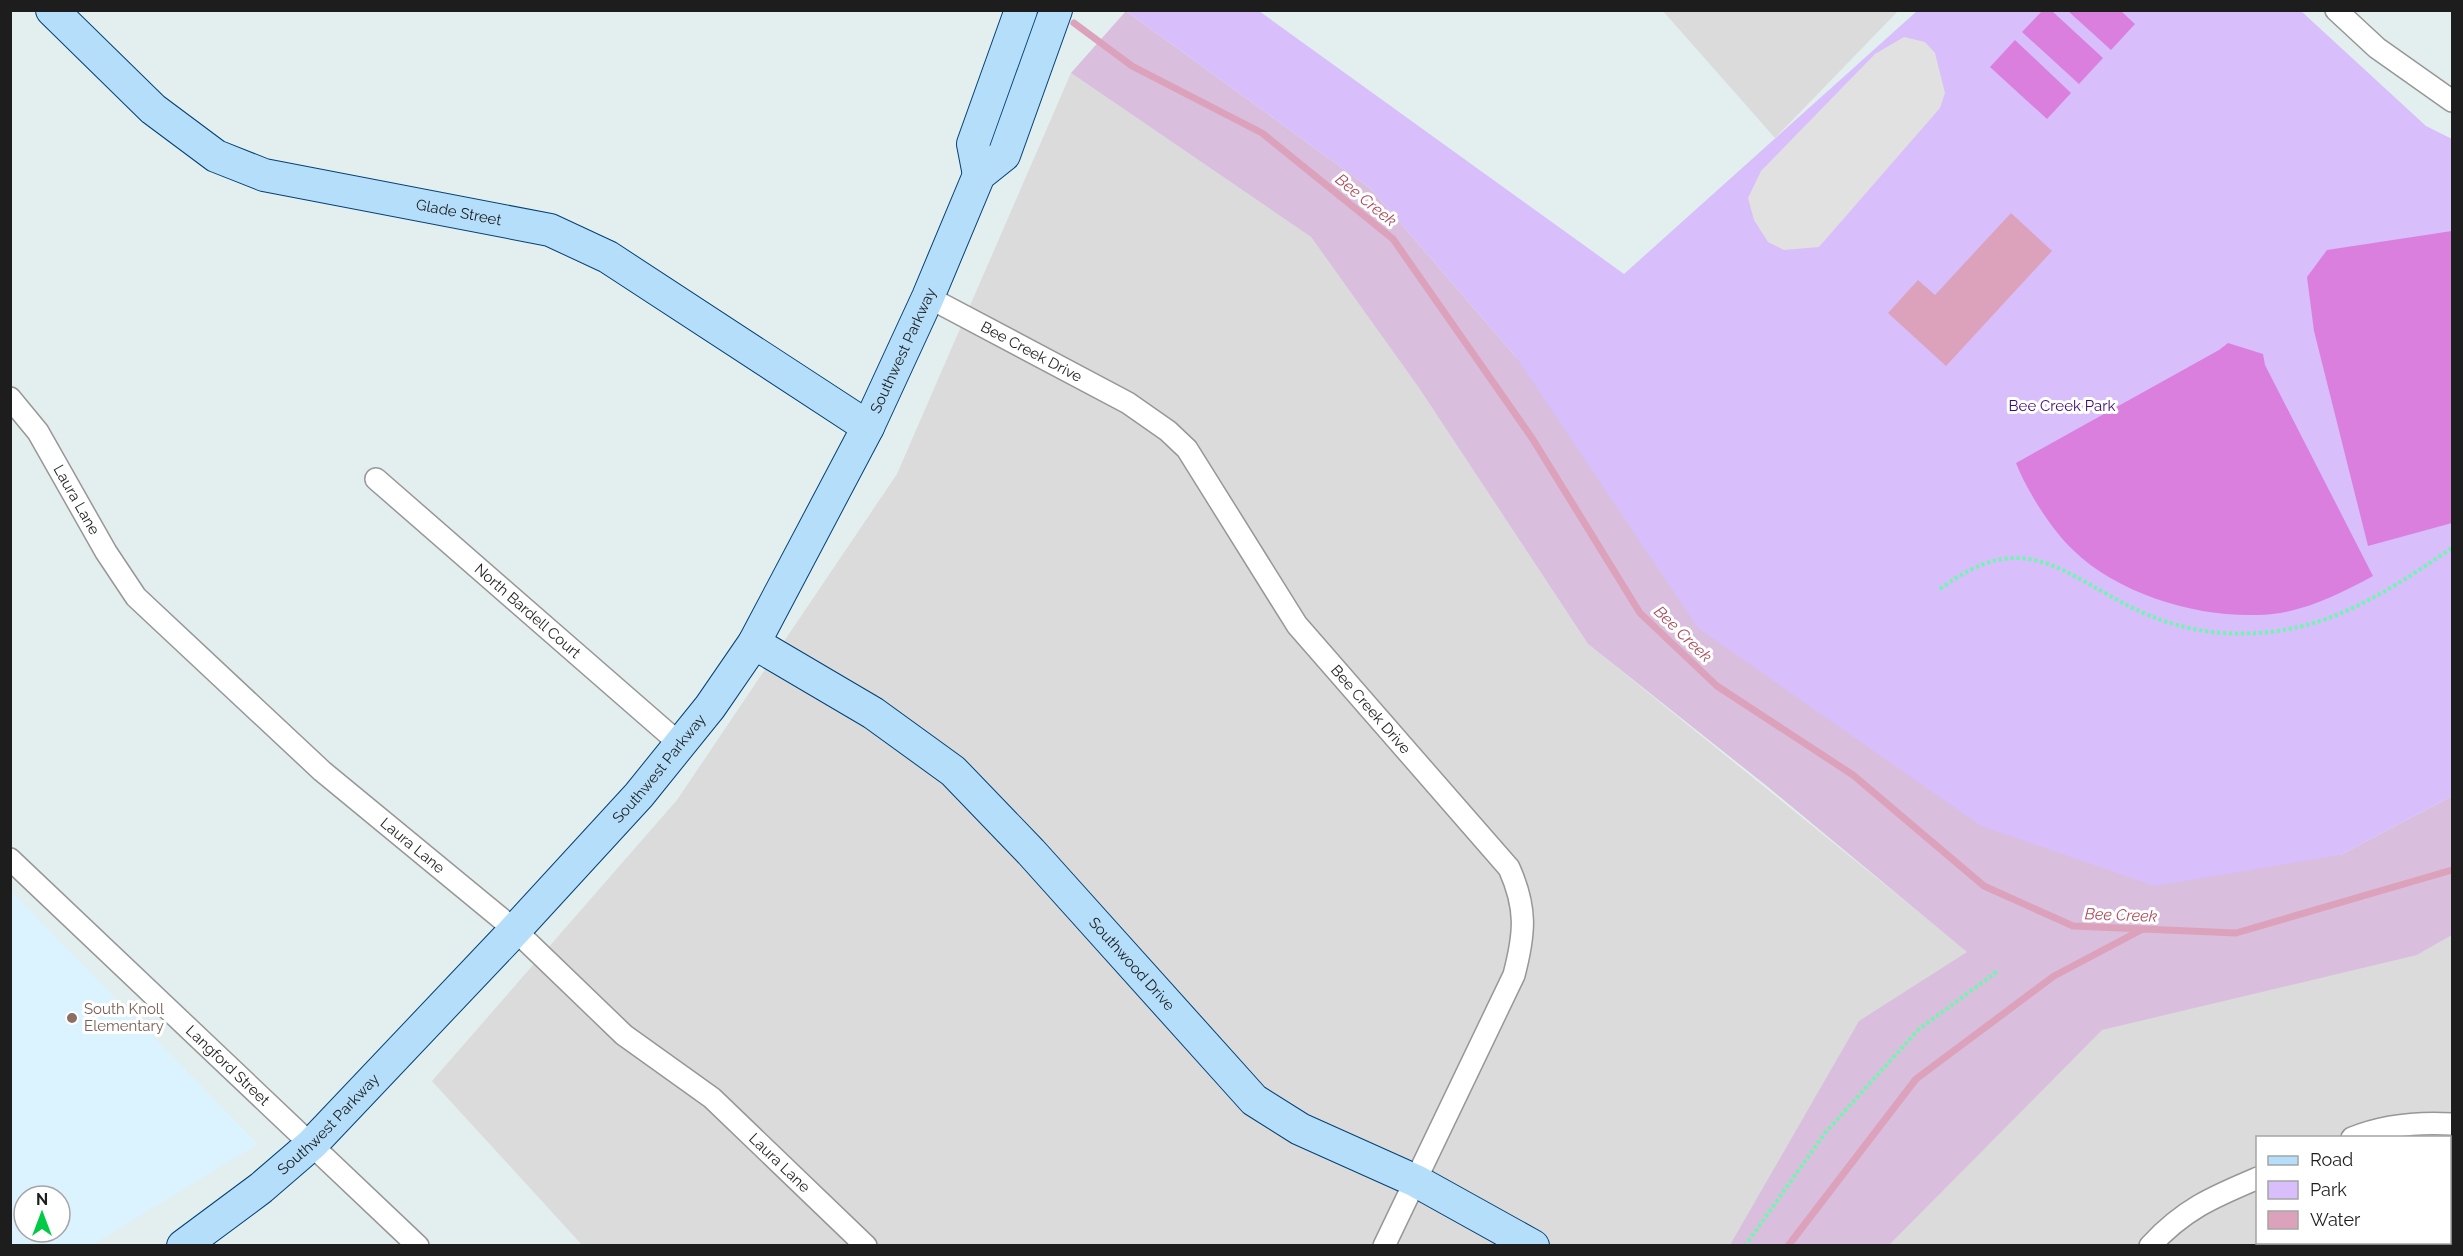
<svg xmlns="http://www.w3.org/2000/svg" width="2463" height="1256" font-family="Raleway,sans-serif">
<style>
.residential{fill:#dadbda;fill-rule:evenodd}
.education{fill:#dbf2ff;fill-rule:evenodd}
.wetland{fill:#d9bfdd}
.park{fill:#d8befa}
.pitch{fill:#db7fdf}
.parking{fill:#e1e1e1}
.water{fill:#dda2bb}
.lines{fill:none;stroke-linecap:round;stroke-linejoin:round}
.stream{stroke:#dda2bb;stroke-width:7}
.street-casing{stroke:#979797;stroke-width:24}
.secondary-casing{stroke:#044174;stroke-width:34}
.path{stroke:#67fba9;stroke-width:4;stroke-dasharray:3 3;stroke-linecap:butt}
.street{stroke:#fff;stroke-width:21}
.secondary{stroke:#b5defa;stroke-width:32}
.education-dot{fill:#8d6e63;stroke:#fff;stroke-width:2}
.labels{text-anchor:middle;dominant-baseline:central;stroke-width:6;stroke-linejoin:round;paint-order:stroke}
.street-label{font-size:15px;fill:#1d1d1d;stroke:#fff}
.park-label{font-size:15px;fill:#3b0a7b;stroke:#fff}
.education-label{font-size:15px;fill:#785e54;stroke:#fff;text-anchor:start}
.water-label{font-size:16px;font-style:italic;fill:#ad4958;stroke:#fff}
</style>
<rect width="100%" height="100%" fill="#e3eeee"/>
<path class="residential" d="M1663,11h235l-123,127z
M1071,73l240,164 108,151 169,256 380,308 449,3 35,-20v310h-1870l-150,-164 245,-281 220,-326zM2258,1138h192v104h-192z"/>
<path class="education" d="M11,891l247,253 -166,101h-81zM24,1196h36v36h-36z"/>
<path class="wetland" d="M1126,11l245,178 145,168 824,498 112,-59v139l-35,20 -315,75 -213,215h-159l129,-224 108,-69 -199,-165 -180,-143 -169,-256 -108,-151 -240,-164z"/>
<path class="park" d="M1126,11h133l365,263 293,-263h384l125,115 26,13v657l-112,59 -185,31 -174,-60 -283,-198 -182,-271 -145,-168z"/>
<path class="pitch" d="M2042,11h10l51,47 -24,26 -57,-52z
M2068,11h53l14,13 -24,26z
M2015,40l56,53 -24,26 -57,-52z
M2452,231v292l-84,23 -54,-215 -7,-54 20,-27z
M2228,343l35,11 2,11 108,211c-35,19 -75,39 -116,39 -61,2 -139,-21 -184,-65 -22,-21 -46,-59 -57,-87l203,-113z"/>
<path class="parking" d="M1904,37l21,5 10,11 10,40 -5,15 -121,139 -35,3 -16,-8 -14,-22 -6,-22 13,-27 114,-117z"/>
<path class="water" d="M2011,213l41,38 -106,115 -58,-53 30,-33 17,15z"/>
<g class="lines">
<path class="stream" d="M1074,23l58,43 130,67 131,106 139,199 108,175 77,73 136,89 131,111 89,40 163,7 216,-63
M1788,1246l128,-167 138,-103 87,-46"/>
<g class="street-casing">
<g id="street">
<path d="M2336,10l41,38 75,53"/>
<path id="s1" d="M928,297l200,106 40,28 19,18 110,176 212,243c18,40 16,65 5,107l-130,271"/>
<path id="s2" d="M10,398l28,34 68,120 30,45 186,174 193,159 109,105 88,63 154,148"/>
<path id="s3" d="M376,479l304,265"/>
<path id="s4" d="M10,859l408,387"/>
<path d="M2352,1138c32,-13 67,-16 100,-14"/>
<path d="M2150,1246c34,-37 63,-49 108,-68"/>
</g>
</g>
<g class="secondary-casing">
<g id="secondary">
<path id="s5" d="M52,10l101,99 63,47 48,19 286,55 58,27 260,170"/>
<path d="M979,175l-6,-31 48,-134"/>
<path id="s6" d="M754,643l119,70 80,58 78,81 223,248 46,29 116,52 117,65"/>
<path id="s7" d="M183,1246l78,-58 51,-44 203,-214 124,-135 71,-88 44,-64 114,-216 60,-130 51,-122 25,-20 52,-145"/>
</g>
</g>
<path class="path" d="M1940,589c86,-64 121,-15 199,22 26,12 55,20 83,22 95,6 156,-35 230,-85
M1745,1246l80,-113 93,-103 81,-60"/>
<use href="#street" class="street"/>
<use href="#secondary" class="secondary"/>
</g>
<circle class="education-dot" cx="72" cy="1018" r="6"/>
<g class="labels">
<g class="street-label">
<text stroke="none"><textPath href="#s5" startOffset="470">Glade Street</textPath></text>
<text stroke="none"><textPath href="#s7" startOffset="1162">Southwest Parkway</textPath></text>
<text stroke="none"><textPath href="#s1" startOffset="117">Bee Creek Drive</textPath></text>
<text stroke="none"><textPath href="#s2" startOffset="122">Laura Lane</textPath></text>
<text stroke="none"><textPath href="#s3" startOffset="201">North Bardell Court</textPath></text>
<text stroke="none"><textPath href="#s1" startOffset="621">Bee Creek Drive</textPath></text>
<text stroke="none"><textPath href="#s7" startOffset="676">Southwest Parkway</textPath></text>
<text stroke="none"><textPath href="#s2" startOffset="608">Laura Lane</textPath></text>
<text stroke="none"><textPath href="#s6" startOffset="500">Southwood Drive</textPath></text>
<text stroke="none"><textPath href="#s4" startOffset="300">Langford Street</textPath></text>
<text stroke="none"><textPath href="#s7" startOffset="190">Southwest Parkway</textPath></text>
<text stroke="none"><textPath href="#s2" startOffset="1094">Laura Lane</textPath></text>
</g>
<g class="park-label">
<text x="2062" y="406">Bee Creek Park</text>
</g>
<g class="education-label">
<text x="84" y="1009">South Knoll<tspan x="84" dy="17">Elementary</tspan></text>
</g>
<g class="water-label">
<text transform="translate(1366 200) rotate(39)">Bee Creek</text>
<text transform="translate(1683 634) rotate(44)">Bee Creek</text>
<text transform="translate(2121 915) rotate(2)">Bee Creek</text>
</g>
</g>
<rect width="2463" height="1256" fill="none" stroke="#1d1d1d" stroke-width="24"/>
<rect x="2256" y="1136" width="195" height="108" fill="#ffffff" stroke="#a5a5a5" stroke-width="1.5"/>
<rect x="2268" y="1156" width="30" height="9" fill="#b5defa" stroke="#a5a5a5" stroke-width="1.5"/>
<text x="2310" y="1166" font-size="18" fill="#1d1d1d">Road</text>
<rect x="2268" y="1181" width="30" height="18" fill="#d8befa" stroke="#a5a5a5" stroke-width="1.5"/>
<text x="2310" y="1196" font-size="18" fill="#1d1d1d">Park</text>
<rect x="2268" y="1211" width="30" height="18" fill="#dda2bb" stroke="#a5a5a5" stroke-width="1.5"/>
<text x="2310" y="1226" font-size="18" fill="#1d1d1d">Water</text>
<g transform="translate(42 1214)"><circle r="28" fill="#ffffff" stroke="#a5a5a5" stroke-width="1.5"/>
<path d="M0-4.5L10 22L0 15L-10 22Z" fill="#00ca46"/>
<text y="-9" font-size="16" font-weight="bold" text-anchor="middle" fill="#1d1d1d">N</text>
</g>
</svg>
